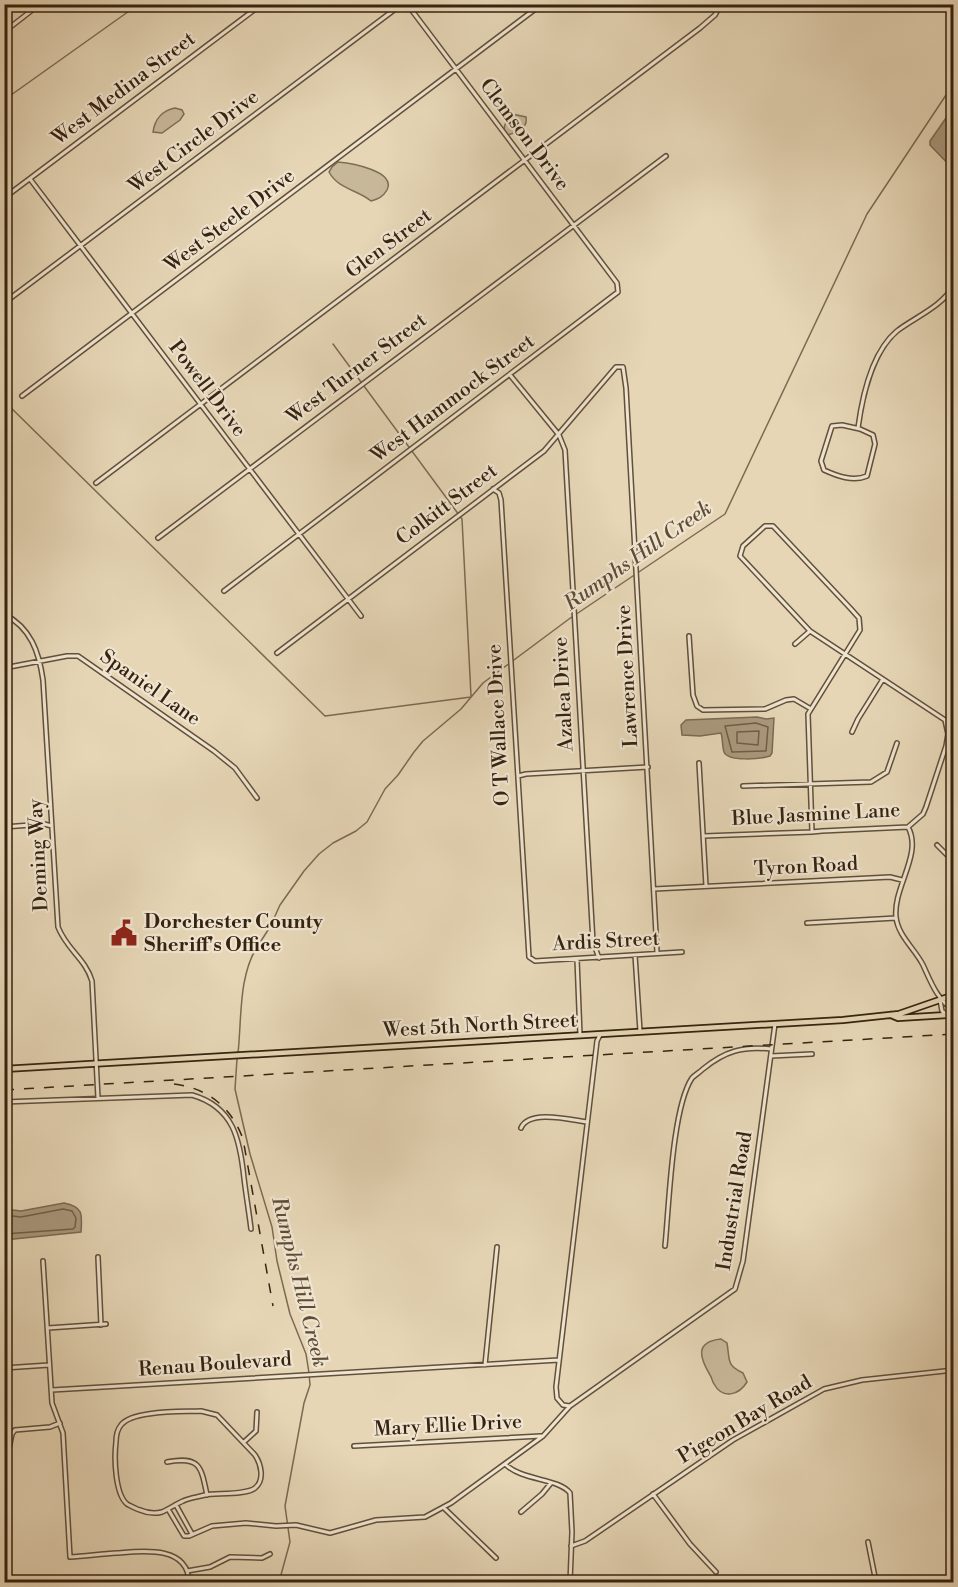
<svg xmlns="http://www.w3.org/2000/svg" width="958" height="1587" font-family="'Libre Bodoni',serif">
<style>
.green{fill:#c8b89a;stroke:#7e6e55;stroke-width:1.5}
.water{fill:#aa997e;stroke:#7b6a52;stroke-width:1.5}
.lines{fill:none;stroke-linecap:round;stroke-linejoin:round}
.shore{stroke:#705e47;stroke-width:1.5}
.stream{stroke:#7b6a52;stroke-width:1.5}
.minor-casing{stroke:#61503a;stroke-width:6}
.primary-casing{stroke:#352310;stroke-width:8}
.minor{stroke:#efe4d0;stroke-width:3}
.primary{stroke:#e6d6b6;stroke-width:4.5}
.rail{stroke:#352310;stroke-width:1.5;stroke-dasharray:10 10;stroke-linecap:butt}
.labels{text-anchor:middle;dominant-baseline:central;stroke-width:4.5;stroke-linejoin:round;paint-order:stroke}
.street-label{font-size:20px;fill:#352310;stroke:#efe4d0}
.poi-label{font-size:20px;font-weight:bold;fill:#352310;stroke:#efe4d0;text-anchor:start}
.water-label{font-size:21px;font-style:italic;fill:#5e4c36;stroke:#efe4d0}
</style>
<rect width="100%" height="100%" fill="#e6d6b6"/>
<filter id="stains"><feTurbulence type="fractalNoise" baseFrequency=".00333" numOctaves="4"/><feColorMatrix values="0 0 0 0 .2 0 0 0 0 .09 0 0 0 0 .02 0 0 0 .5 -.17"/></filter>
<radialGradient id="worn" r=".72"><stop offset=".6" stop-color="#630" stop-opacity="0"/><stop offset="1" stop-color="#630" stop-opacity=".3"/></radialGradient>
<path class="green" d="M175,108l7,2 2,4 -4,6 -18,13 -9,-1c2,-13 8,-21 22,-24z
M512,114l14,3c2,12 -9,15 -18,18l-4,-2c0,-9 2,-14 8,-19z
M338,162c12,1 59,9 49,28 -4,7 -9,9 -16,11 -13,-11 -33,-12 -42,-29l3,-5z
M721,1339l6,4c3,17 -1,22 16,30l4,9c-8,13 -24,18 -33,2 -2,-3 -2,-6 -4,-9 -10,-17 -16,-33 11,-36z"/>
<path class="water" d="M953,108v61l-23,-24v-4z
M757,717l9,2 8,-1 -2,35 -2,3c-9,3 -42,6 -46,-4 -2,-6 -1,-13 -3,-19l-21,3 -18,-1 -1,-10 5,-5z
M64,1203c20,4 18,12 17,29l-76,8v-31l16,2z"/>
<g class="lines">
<path class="shore" d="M756,723l12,4 -2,24 -34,1 -7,-26z
M759,731l-1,14 -21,-2v-11z
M4,1215l17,2 42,-8 9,2 4,7 -1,9 -2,2 -69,5"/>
<path class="stream" d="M4,100l135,-96
M333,344l129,175 9,177
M4,401l321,315 146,-19
M259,944l11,-17 10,-22 24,-34 15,-17 14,-11 23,-12 11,-9 18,-33 13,-14 16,-23 9,-11 38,-32 22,-26 86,-64 156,-105 142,-300 87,-131
M238,1053c4,-36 0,-76 20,-108
M237,1059l-2,30 15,65 22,73 5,34 13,53 16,40 3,19 1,12 -6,18 -19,103 5,36 -11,40"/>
<g class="minor-casing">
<path id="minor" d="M4,32l36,-28
M30,179l331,437
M4,198l258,-194
M4,303l398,-299
M510,375l49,60 6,15 28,492 6,16
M22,396l520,-392
M842,425l18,4 13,6 2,9 -8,32c-14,6 -30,0 -43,-6l-3,-9 11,-35z
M858,428c4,-30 14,-76 39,-97 18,-14 45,-24 57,-46
M96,483l604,-455 15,-13 6,-11
M493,489l6,4 2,7 28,457 6,4 147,-9
M158,538l508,-382
M224,591l394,-299 -1,-9 -210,-279
M4,614c27,14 35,38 39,66l15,247c9,23 27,31 34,54l6,117
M689,636l4,59 4,11 6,4 62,-1 21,-9 8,-1 17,10
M795,644l15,-13
M277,653l267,-202 72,-84h7l3,21 31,564
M4,668l63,-12h11l136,95 21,17 22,30
M852,732l6,-13 25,-40
M699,763l7,123
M518,776l8,-2 122,-7
M743,786l128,-4 16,-10 10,-29
M4,827l40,-3 8,2
M908,827c15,27 -15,60 -12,90 2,19 19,32 27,48 8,17 14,35 31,45
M704,836l108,-4 10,-1 86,-4 15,-13 3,-7 20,-61 2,-12 -3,-14 -135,-89 -70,-75 3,-10 22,-20h8l78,83 8,9 1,12 -52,84 4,118
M937,845l17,17
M654,889l236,-12 12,3
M807,923l89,-5
M635,955l5,76
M577,959l3,76
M940,1000l2,11 5,4 7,-1
M600,1035l-3,6 -41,346 1,11 6,7 7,1 165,-117 8,-28 32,-237
M771,1056l41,-2
M4,1102l188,-7c42,12 48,45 52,83 2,17 5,34 7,51
M521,1128c8,-19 50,-8 66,-6
M665,1246c4,-39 7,-138 27,-168 3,-3 8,-6 11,-9 22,-18 40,-23 68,-20
M98,1257l3,68
M43,1261l9,142 11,30 7,124c16,-1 31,-3 47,-4 25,-2 71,-8 72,29
M48,1328l58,-4
M485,1365l12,-118
M4,1368l45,-3
M52,1390l507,-30
M201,1411l16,4 38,40c6,9 10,25 0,33 -8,7 -39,5 -50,7 -7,2 -16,3 -22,6 -7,3 -14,8 -21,11 -7,2 -15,1 -22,-2 -4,-1 -9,-4 -13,-6 -12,-10 -13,-46 -11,-62 0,-6 1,-12 5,-17 11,-15 61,-13 80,-14z
M244,1442l12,-11 1,-19
M354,1446l187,-10
M167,1462c33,-6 34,4 40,33
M505,1464c17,17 54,14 65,29l2,39 -2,50
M4,1473l8,-39 3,-4 35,-3 10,-4
M653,1494l37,50 26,28
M176,1505l16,29
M444,1508l52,50
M168,1509l16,27h5l23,-10 34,-3 30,3 20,-1 34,8 46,-13 49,-3 26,-14 92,-67 27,-30
M521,1512l21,-18 9,-11
M868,1542l8,40
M571,1546l14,-5 148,-101 91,-51 38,-9 92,-10
M187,1571l23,-4 20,-10 32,1 8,-4"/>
</g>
<g class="primary-casing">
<path id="primary" d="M954,999v10
M891,1015l7,3 49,-3
M4,1069l839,-49 56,-6 55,-19"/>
</g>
<use href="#minor" class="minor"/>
<use href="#primary" class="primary"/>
<path class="rail" d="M174,1084c34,4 58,24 69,55l30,167
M4,1090l950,-56"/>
</g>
<defs>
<g id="civic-bare" transform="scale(2.07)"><path d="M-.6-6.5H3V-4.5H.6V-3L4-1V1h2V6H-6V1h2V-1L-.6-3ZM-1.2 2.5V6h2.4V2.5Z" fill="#8f2418" stroke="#efe4d0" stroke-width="2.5" paint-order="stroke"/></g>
</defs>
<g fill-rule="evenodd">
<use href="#civic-bare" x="124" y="933"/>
</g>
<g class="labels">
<g class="street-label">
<text transform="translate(124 89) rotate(-37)">West Medina Street</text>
<text transform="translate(524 135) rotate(53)">Clemson Drive</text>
<text transform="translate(194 142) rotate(-37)">West Circle Drive</text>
<text transform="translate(230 221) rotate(-37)">West Steele Drive</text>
<text transform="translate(389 244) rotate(-37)">Glen Street</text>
<text transform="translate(357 369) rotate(-37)">West Turner Street</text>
<text transform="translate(207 389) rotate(53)">Powell Drive</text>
<text transform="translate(453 399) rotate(-37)">West Hammock Street</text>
<text transform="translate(447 505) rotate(-37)">Colkitt Street</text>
<text transform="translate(628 676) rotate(-93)">Lawrence Drive</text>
<text transform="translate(150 688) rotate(35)">Spaniel Lane</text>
<text transform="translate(564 694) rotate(-93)">Azalea Drive</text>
<text transform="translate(499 725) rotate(-93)">O T Wallace Drive</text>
<text transform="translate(816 815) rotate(-3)">Blue Jasmine Lane</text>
<text transform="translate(39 855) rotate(-93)">Deming Way</text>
<text transform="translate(806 867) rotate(-3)">Tyron Road</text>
<text transform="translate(606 942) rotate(-3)">Ardis Street</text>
<text transform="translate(480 1026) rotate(-3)">West 5th North Street</text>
<text transform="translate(735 1201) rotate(-81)">Industrial Road</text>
<text transform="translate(215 1365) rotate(-4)">Renau Boulevard</text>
<text transform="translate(745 1420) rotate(-31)">Pigeon Bay Road</text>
<text transform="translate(448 1426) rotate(-3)">Mary Ellie Drive</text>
</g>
<g class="poi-label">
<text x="144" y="922">Dorchester County<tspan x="144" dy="23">Sheriff's Office</tspan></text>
</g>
<g class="water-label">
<text transform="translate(638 556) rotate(-35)">Rumphs Hill Creek</text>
<text transform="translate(299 1282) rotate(76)">Rumphs Hill Creek</text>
</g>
</g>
<rect width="958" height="1587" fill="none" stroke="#e6d6b6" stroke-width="24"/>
<rect x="6" y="6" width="946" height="1575" fill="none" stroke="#352310" stroke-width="3"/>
<rect x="12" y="12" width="934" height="1563" fill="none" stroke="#352310" stroke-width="1.5"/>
<rect width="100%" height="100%" filter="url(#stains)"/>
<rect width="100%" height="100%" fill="url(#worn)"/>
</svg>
